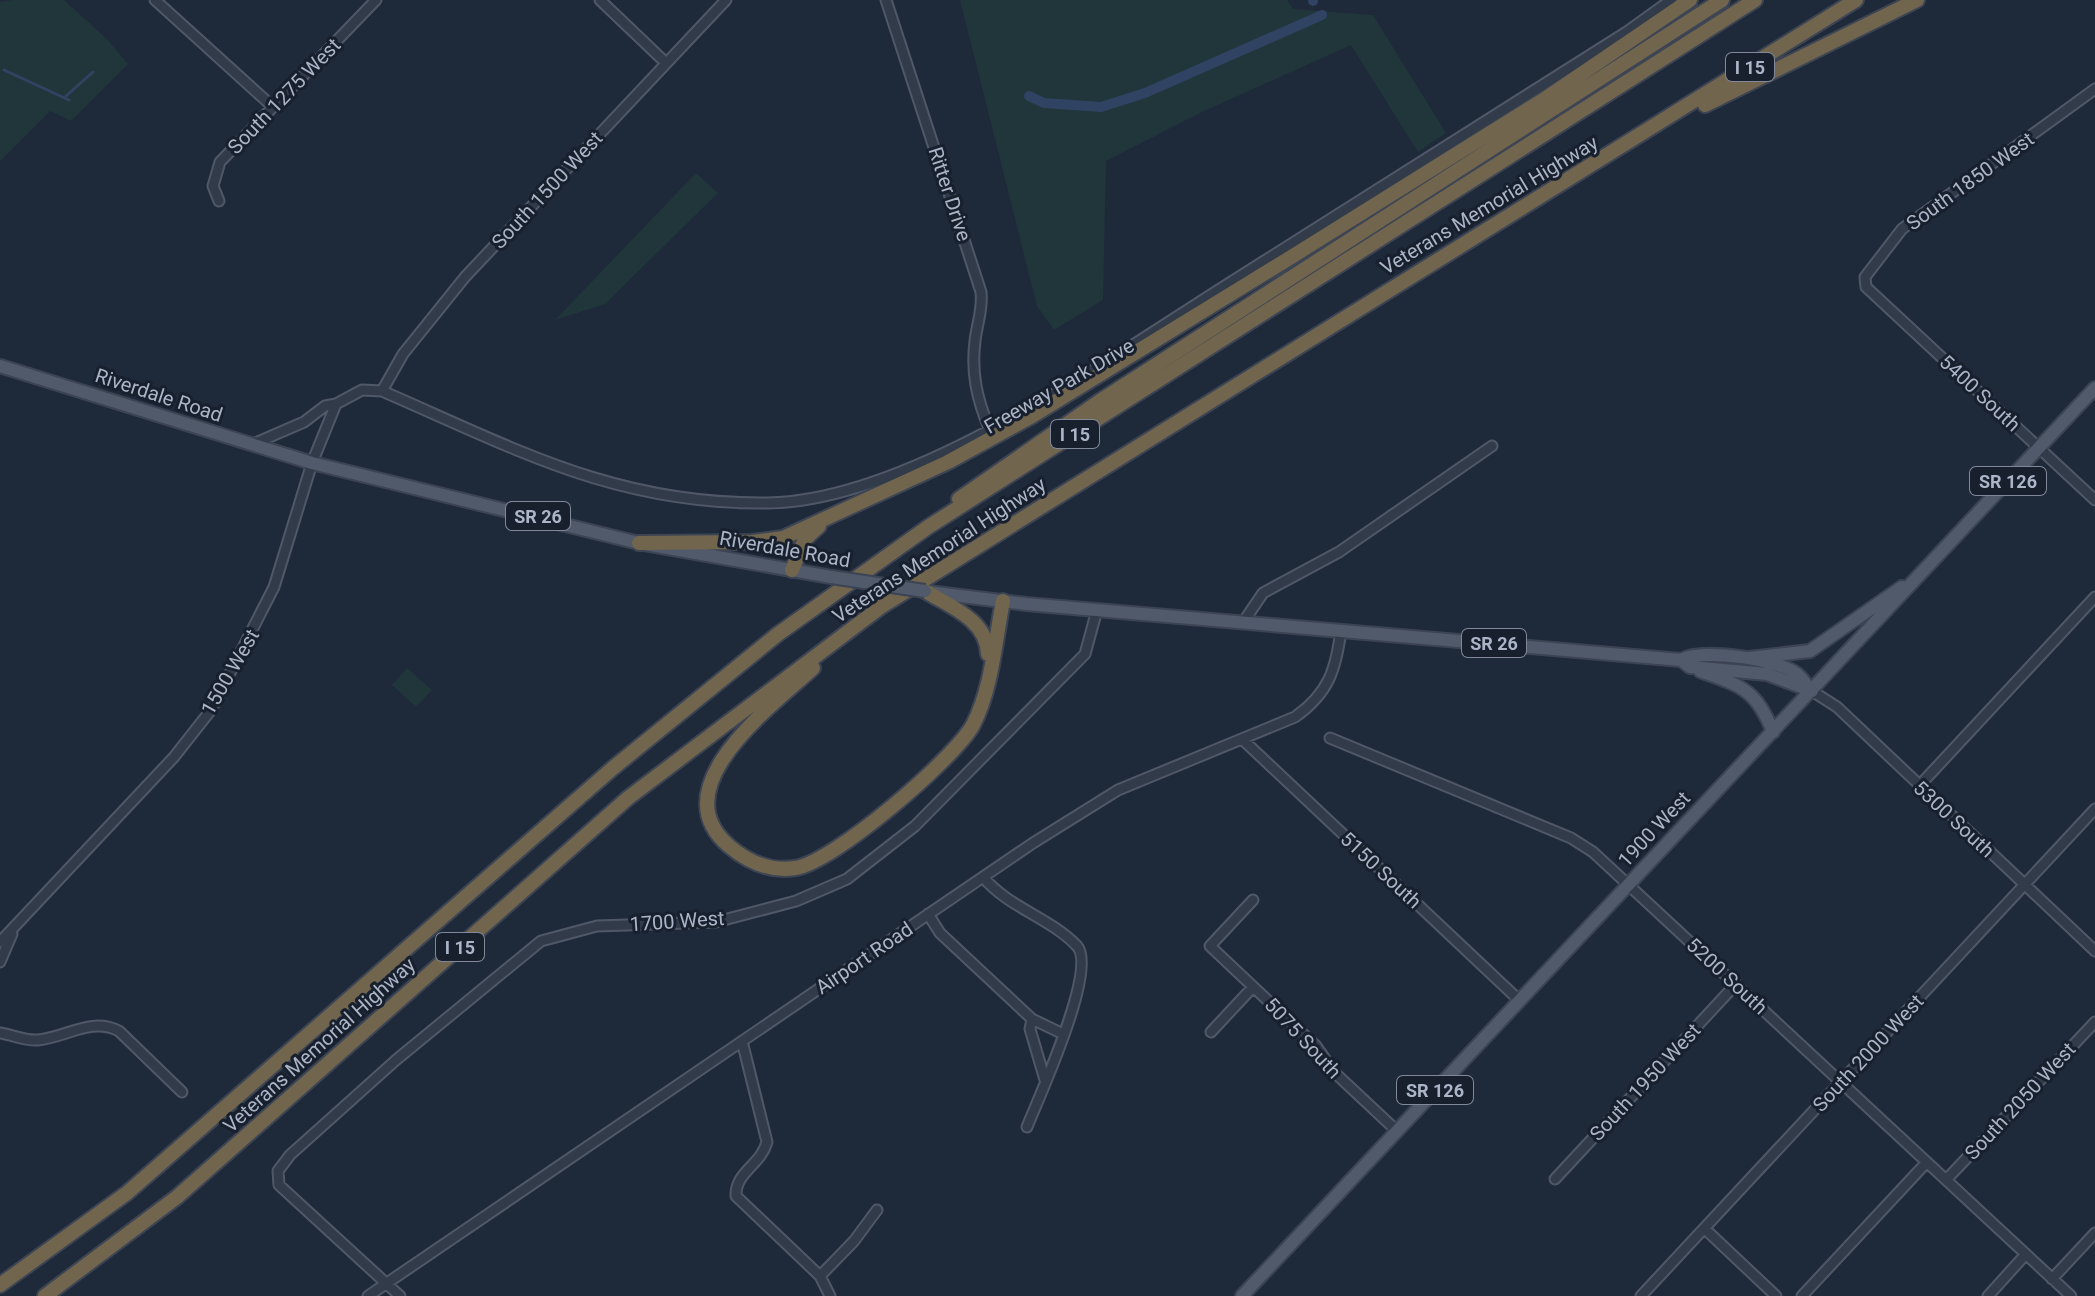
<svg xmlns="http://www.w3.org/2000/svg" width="2095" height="1296" font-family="Roboto,sans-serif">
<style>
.green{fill:#20363b}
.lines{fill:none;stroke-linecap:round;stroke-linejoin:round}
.stream{stroke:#304362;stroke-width:3}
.canal{stroke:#304362;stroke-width:10}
.minor-casing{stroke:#505868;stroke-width:13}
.major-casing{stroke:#3c4453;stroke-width:16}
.highway-casing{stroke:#3d4554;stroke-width:18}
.minor{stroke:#323b4a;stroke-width:9}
.major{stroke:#505a6a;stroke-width:12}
.highway{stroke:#71654e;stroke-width:14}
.major-bridge-casing{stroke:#3c4453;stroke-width:16;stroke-linecap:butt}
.major-bridge{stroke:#505a6a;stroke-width:12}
.labels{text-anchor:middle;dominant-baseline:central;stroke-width:6;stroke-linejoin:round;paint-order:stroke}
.shield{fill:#18202e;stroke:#808899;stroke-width:2}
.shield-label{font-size:18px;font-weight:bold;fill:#acb5c7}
.street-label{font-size:20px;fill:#acb5c7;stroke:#18202e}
</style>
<rect width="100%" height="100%" fill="#1e293a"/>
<path class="green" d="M12,0h52l44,40 20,24 -57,57 -21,-10 -50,50v-159z
M960,0h327l6,9 80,6 73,118 -28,19 -67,-107 -151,68 -94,48 -3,139 -49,30 -17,-24z
M696,173l22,20 -113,111 -50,16z
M407,668l25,22 -16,17 -24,-22z"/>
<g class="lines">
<path class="stream" d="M4,70l65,30
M66,96l27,-24"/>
<path class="canal" d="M1313,0v1
M1029,96l15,7 57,4 44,-14 177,-78"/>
<g class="minor-casing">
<path id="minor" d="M155,0l118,107
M600,0l66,63
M886,0l95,292c2,18 -4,31 -6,49 -4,32 2,58 14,87
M2095,89l-193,140 -37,48 1,10 229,213
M219,201l-6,-15 7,-24 156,-162
M382,391l21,-37 62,-77 261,-277
M251,445l53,-23 21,-16 11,-2
M1244,621l19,-28 76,-41 153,-106
M1812,691l25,16 258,244
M1330,738l241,100 22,14 478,444
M1242,739l278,262
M1919,786l176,-189
M983,877c26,31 66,40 94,69 21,23 -38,151 -50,181
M1253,900l-43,46 106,100 19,27 62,58
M928,914l12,19 92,86 -2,10 15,51
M0,942l174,-185 37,-47 63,-123 38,-124 24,-59 26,-14 20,1c134,58 234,114 386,112 144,-2 342,-145 463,-221 133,-83 265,-167 397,-251l43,-31
M0,962l12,-28
M1032,1019l31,15
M1211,1032l42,-45
M0,1033c13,2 25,8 38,7 29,-3 53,-23 81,-9l63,61
M742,1041l25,101c-6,23 -32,30 -31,54l84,80 10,20
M1555,1179l181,-195
M1946,1180l149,-158
M1705,1229l71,67
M820,1276l34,-35 23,-31
M2052,1279l43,-46
M368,1296l665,-453 85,-53 177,-73c34,-24 41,-48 46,-87
M400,1296l-121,-111 -1,-14 12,-16 106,-95 145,-119 56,-15 119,-4 80,-21 51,-22 68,-53 170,-172 12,-44
M1641,1296l454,-487
M1802,1296l125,-134
M1988,1296l38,-42"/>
</g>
<g class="major-casing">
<path id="major" d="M0,366l312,97 327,80 192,34
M928,592l98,12 655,56 9,7 77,7 45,17
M1749,658l61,-7 92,-64
M1681,660c20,-12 97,-1 116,14 5,4 9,10 12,15
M1700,671c41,15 56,18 73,61
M1242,1296l853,-908"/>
</g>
<g class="highway-casing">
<path id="highway" d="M1705,105l212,-105
M959,499l141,-98 622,-401
M639,543l113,-1 31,-4 165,-76 84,-46 256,-157 255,-159 147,-100
M792,570l13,-31 14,-13
M925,591c26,16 62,29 63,63
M813,668c-40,37 -153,119 -84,178 19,16 41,26 66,22 38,-5 159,-109 178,-143 19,-37 22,-84 30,-124
M0,1285l127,-92 486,-425 165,-134 150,-107 827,-527
M45,1296l132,-99 451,-399 254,-192 974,-606"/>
</g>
<use href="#minor" class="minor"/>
<use href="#major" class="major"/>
<use href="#highway" class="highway"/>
<g class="major-bridge-casing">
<path id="major-bridge" d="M831,577l94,14"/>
</g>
<use href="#major-bridge" class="major-bridge"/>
</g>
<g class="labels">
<g class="shield">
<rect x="1726" y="53" width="48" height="28" rx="6"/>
<rect x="1051" y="420" width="48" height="28" rx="6"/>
<rect x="1970" y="467" width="76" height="28" rx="6"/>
<rect x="506" y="502" width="64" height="28" rx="6"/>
<rect x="1462" y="629" width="64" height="28" rx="6"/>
<rect x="436" y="933" width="48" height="28" rx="6"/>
<rect x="1397" y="1076" width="76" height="28" rx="6"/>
</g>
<g class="shield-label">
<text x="1750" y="67">I 15</text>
<text x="1075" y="434">I 15</text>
<text x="2008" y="481">SR 126</text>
<text x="538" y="516">SR 26</text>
<text x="1494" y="643">SR 26</text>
<text x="460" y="947">I 15</text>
<text x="1435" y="1090">SR 126</text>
</g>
<g class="street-label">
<text transform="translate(284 96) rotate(-46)">South 1275 West</text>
<text transform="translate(1970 181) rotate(-36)">South 1850 West</text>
<text transform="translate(547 190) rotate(-47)">South 1500 West</text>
<text transform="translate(950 194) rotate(72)">Ritter Drive</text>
<text transform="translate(1489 205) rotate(-31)">Veterans Memorial Highway</text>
<text transform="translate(1059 386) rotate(-30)">Freeway Park Drive</text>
<text transform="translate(1980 393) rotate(43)">5400 South</text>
<text transform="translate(159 395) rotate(18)">Riverdale Road</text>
<text transform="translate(785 549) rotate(10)">Riverdale Road</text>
<text transform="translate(939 550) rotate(-33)">Veterans Memorial Highway</text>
<text transform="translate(230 672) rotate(-60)">1500 West</text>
<text transform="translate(1954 819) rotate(43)">5300 South</text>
<text transform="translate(1654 829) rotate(-47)">1900 West</text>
<text transform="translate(1381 870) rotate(43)">5150 South</text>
<text transform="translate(677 921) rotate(-4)">1700 West</text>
<text transform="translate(864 958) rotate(-34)">Airport Road</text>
<text transform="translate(1727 976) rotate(43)">5200 South</text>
<text transform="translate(1303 1038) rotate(47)">5075 South</text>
<text transform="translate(319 1045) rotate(-42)">Veterans Memorial Highway</text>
<text transform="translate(1868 1053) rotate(-47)">South 2000 West</text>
<text transform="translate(1645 1082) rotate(-47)">South 1950 West</text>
<text transform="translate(2020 1101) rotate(-47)">South 2050 West</text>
</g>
</g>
</svg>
